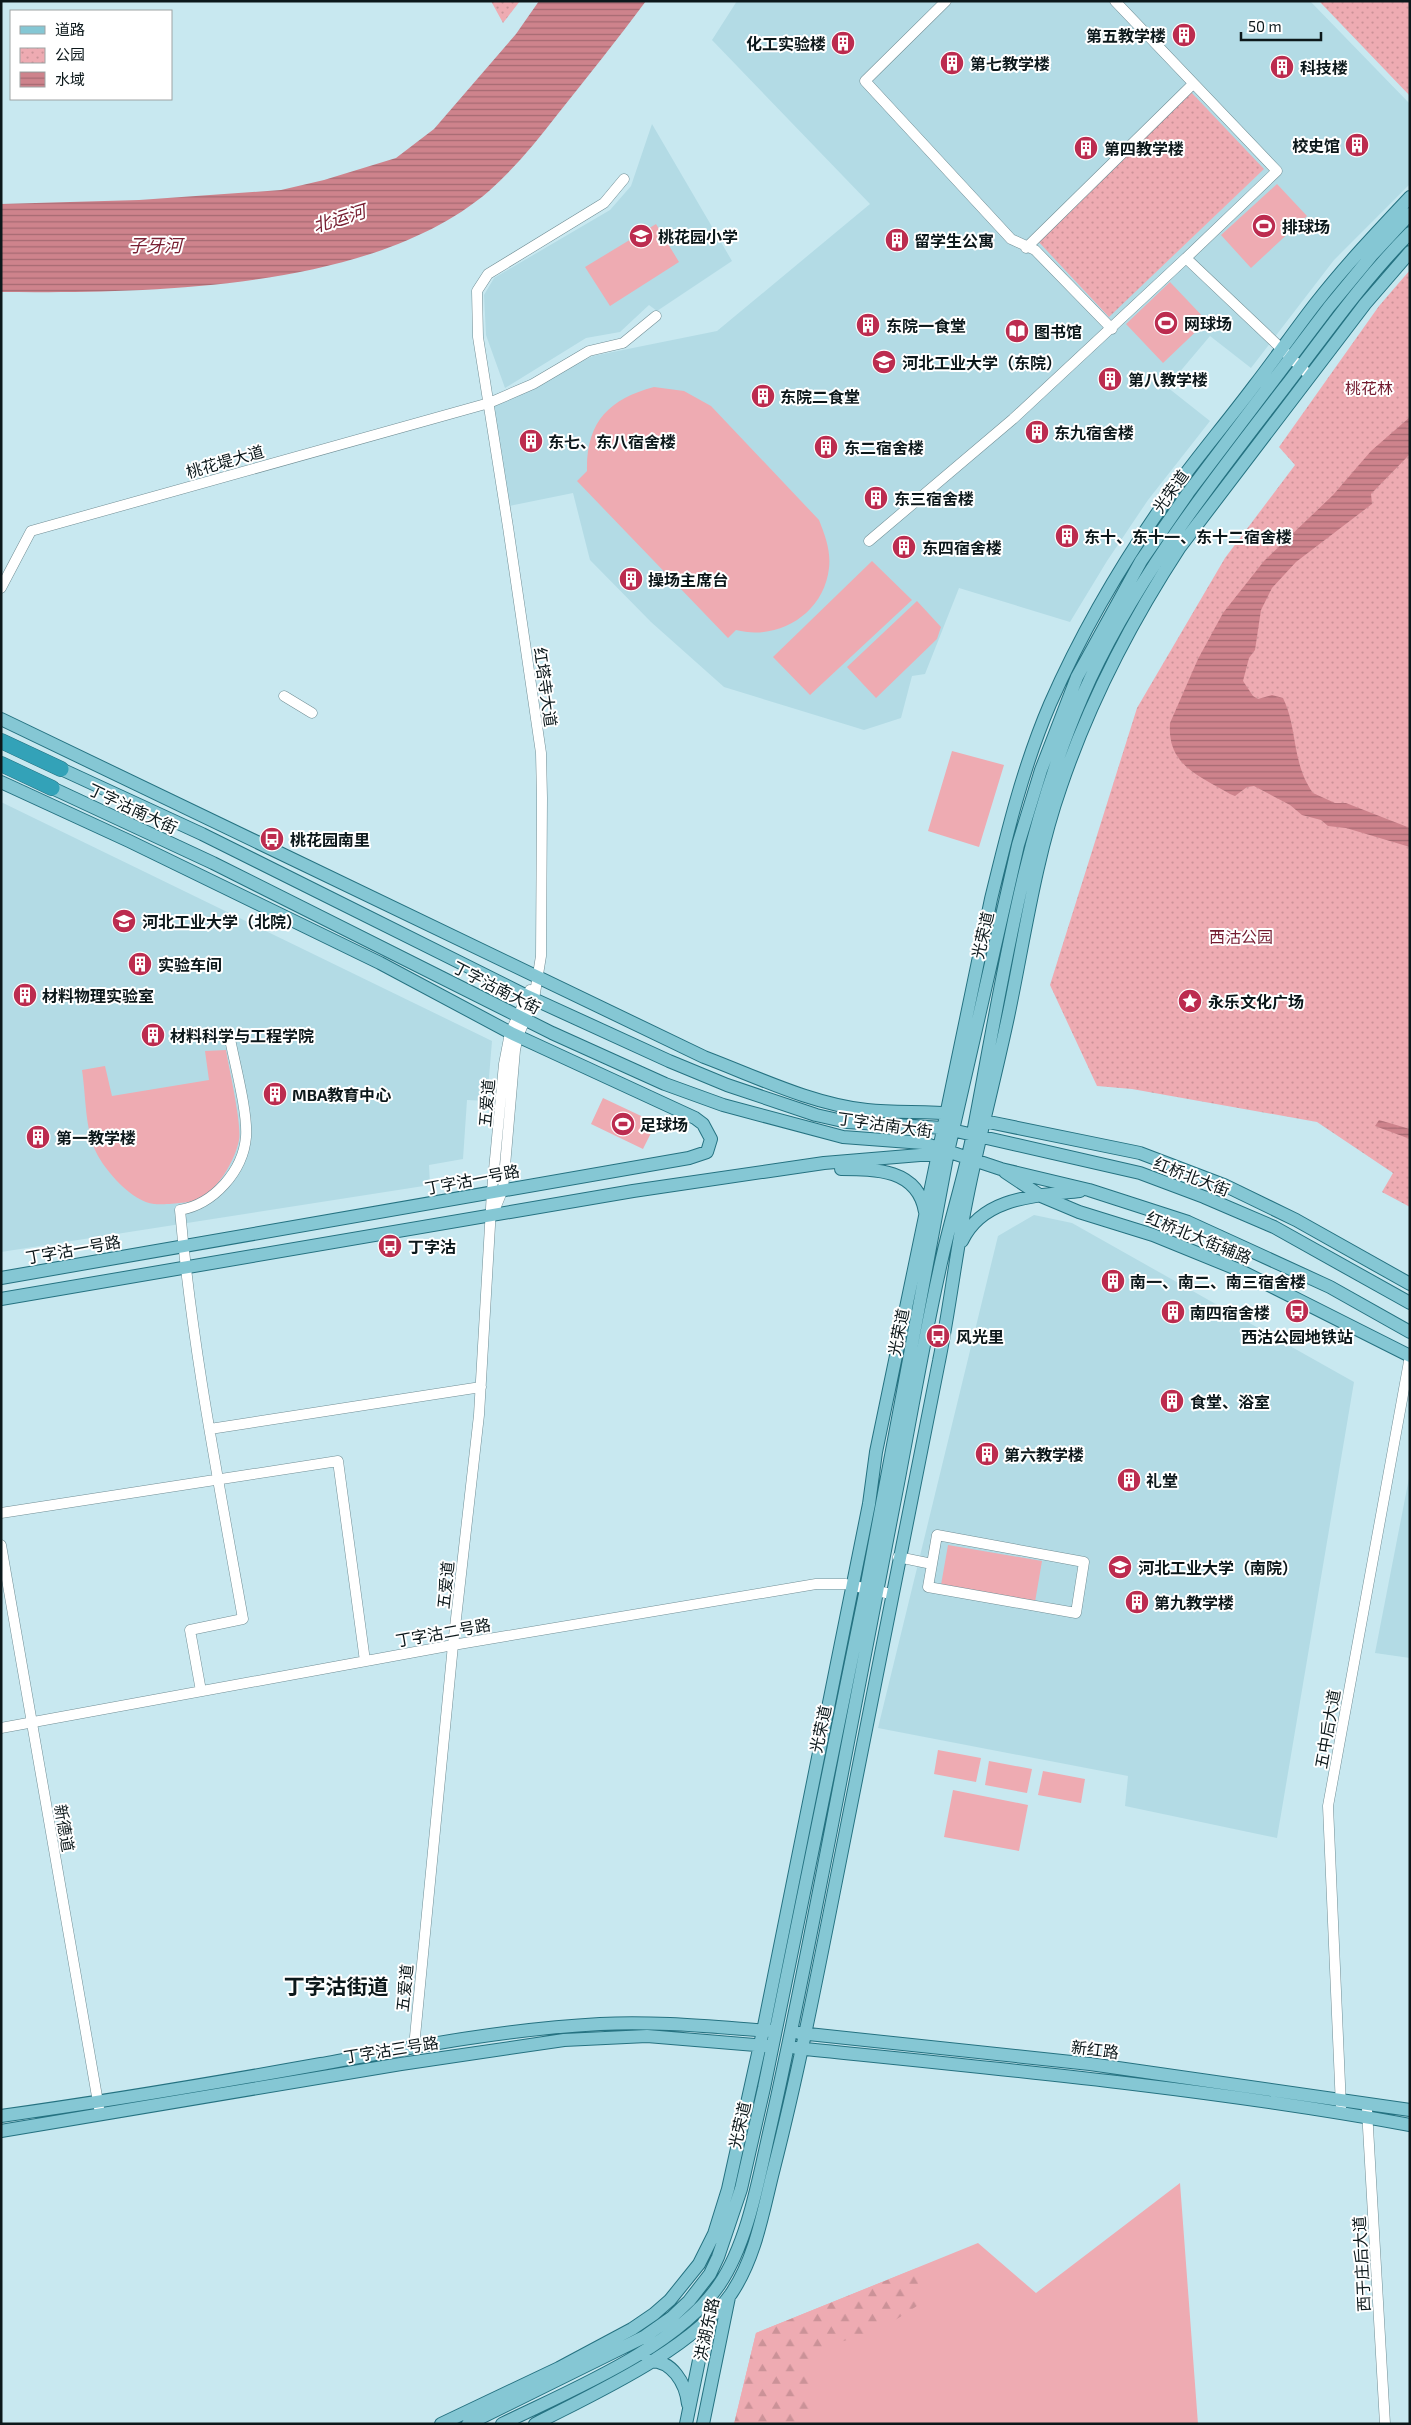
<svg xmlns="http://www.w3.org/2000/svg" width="1411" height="2425" font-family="'Exo 2','Noto Sans SC',sans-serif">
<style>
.built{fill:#b3dbe5}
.green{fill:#eeabb2}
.forest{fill:url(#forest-firs)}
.park{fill:url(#park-dots)}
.water{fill:url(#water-rules)}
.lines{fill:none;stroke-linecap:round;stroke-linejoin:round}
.minor-casing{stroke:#718e95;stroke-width:11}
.major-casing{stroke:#257281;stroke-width:14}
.highway-casing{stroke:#257281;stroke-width:16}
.minor{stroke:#fff;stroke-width:10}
.major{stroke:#85c7d4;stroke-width:12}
.highway{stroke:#33a2b8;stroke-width:15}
.labels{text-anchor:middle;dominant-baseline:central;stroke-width:4;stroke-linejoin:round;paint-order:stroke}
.poi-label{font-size:16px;font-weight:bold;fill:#0c181b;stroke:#fff;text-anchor:start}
.park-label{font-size:16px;fill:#731a2f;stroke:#fff}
.street-label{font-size:16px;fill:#0c181b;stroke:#fff}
.water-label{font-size:18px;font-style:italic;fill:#792033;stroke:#fff}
.district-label{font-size:21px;font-weight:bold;fill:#0c181b;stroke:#fff}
</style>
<defs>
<pattern id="forest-firs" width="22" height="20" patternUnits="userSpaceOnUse" patternTransform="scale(1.25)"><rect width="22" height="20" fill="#eeabb2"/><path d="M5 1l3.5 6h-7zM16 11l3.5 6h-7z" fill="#cb9298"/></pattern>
<pattern id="park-dots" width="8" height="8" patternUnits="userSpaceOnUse" patternTransform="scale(1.25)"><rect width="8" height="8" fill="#eeabb2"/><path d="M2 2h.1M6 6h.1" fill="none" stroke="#cb9298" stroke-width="1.8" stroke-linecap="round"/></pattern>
<pattern id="water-rules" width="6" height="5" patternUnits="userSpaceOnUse" patternTransform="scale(1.25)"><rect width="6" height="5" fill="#ce838c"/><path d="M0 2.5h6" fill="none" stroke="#a66a72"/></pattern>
</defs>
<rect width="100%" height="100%" fill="#c8e8f0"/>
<path class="built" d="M737,1h573l100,103v80l-76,76 -83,108 -41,-32 -43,51 43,34 -62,79 -41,61 -37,61 -111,-34 -34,86 -13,2 -11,42 -37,12 -140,-43 -73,-65 -61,-62 -17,-67 -64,13 -25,-96 109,-54 124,-25 153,-127 -158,-164z
M652,124l80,137 -75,50 -8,-6 -29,27 -34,6 -81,50 -19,-53 -2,-40 10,-17 116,-68 21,-24z
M1,802l491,239 -5,60 -20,-1 -4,59 -34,6 1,20 -429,67z
M1034,1215l38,8 282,159 -77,456 -152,-32 3,-30 -250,-48 120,-492z
M1410,1473v185l-35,-5z"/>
<path class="green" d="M1277,184l30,32 -56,52 -30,-33z
M656,224l23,38 -69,44 -25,-39z
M1170,282l37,39 -44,42 -37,-39z
M654,387l30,4 27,15 108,114c6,15 12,31 10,48 -5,46 -51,73 -93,62l-8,8 -151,-157 10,-10c-1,-49 22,-72 67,-84z
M872,561l40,39 -102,95 -37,-38z
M917,601l24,26 -4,12 -61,59 -29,-31z
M952,751l52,14 -25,82 -51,-16z
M226,1050c3,19 16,74 13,90 -4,21 -22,52 -43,60 -7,3 -34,5 -42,4 -21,-2 -49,-33 -58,-52 -11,-24 -10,-55 -14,-82l23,-4 7,30 97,-16 -4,-29z
M603,1098l53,25 -13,26 -52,-25z
M948,1545l94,16 -7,41 -94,-17z
M938,1750l43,8 -5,24 -42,-8z
M989,1761l43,8 -5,24 -42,-8z
M1043,1771l42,8 -4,24 -43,-8z
M953,1790l75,15 -9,46 -75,-14z
M1180,2183l18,241h-464l22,-91 222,-90 58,50z"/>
<path class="forest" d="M917,2268l3,36 -40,26 -69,21 2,73h-79l22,-91z"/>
<path class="park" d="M491,1h29l-17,22z
M1319,1l91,1v94z
M1190,91l74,78 -155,148 -74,-79z
M1410,270v937l-28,-15 11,-19 -76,-51 -185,-33 -35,-3 -47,-101 87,-277 88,-150 70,-93 -16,-18 100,-141z"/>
<path class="water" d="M539,1h107c-29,39 -59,76 -89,114 -21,27 -42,53 -68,76 -116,100 -341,102 -488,101v-88l138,-4 142,-10 43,-10 72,-22 38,-29 82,-95z
M1410,417v37l-39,40 1,10 -76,58 -24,26 -11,22 -6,40 -6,8 -6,23 10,15 5,3 14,-4 11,3c15,30 8,64 30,95l22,10h11l64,25v19l-64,-19 -18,-2 -7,-6 -19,-5 -12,-10 -36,-19 -7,1 -12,9 -5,-2c-32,-19 -63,-29 -60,-71l28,-64 25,-46 41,-52 69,-66 38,-44z
M1379,1120l31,9v10l-35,-13z"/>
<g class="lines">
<g class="minor-casing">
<path id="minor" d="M946,1l-81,80 146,158 24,11 77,79
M1115,1l162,170 -91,87 120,114
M1026,248l167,-164
M869,541l144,-122 173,-161
M1,588l30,-57 458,-128 44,-19 56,-33 34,-8 33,-27
M284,696l28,17
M492,1216l11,-27 12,-139 3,-14 16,-37 7,-43 1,-158 -1,-45 -33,-226 -30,-190 -1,-46 11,-17 116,-71 20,-24
M210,1429l271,-42
M1,1513l337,-52 27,200
M1,1545l98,563
M898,1557l34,7 -4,23 148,26 8,-51 -147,-27 -5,29
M201,1691l-11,-61 53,-11c-24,-135 -51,-272 -63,-409 34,-6 63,-39 66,-73 2,-25 -12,-76 -17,-103
M1,1728l452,-83 363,-61h29l46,10
M414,2047l39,-402 26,-230 13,-224 12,-127 6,-31 20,-43
M1341,2107l-13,-301 82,-450
M1367,2110l18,314"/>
</g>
<g class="major-casing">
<path id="major" d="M1,719l703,338c53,20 107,47 163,53 29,3 59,1 88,4
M61,769l141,65 325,162 142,65 58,24 89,30 31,7 96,6 197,45 64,24 70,30 136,76
M1,782l128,59 251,122 133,71 182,84 8,6 8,15 -4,13 -18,6 -688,120
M52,788l161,75 339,170 113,51 58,21 120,32 80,6 78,26 88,21 99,32 142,65 80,45
M979,1120l161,33 84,32 72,35 114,64
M841,1169c35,0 77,0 84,43
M1005,1172l36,24 38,16 74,23 86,35 171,86
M962,1241c21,-45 75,-45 118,-50
M1,1299l632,-108 191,-28 120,-10
M799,2033l291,31 320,46
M796,2048c205,21 411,40 614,77
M1,2116c107,-15 214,-33 320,-52 92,-17 185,-35 279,-40 57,-3 114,3 171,7
M1,2131l400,-67 163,-24 83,-4 119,10
M648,2361c24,-2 38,23 40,43
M441,2424l118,-56 73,-39 22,-15 16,-14 29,-36 15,-30 14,-45 35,-158 106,-527 7,-52 115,-553c16,-66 32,-132 59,-195 33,-75 75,-146 122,-212 26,-36 55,-70 82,-106 21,-27 41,-56 62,-83 29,-37 61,-71 94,-106
M468,2424l176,-87 27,-19 18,-17 21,-27 8,-17 23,-68 23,-101 102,-499 82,-437 70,-307 23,-75 36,-93 64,-116 47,-68 141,-186 43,-52 38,-41
M502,2424c67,-33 174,-76 217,-139 28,-41 39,-103 50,-152 23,-100 42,-201 62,-303 23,-117 46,-234 68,-352 13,-69 25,-138 40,-206 10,-49 26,-96 35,-144 28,-145 49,-295 108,-431 49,-113 128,-213 203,-310 40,-52 78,-107 125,-154
M535,2424c60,-31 156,-74 196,-130 25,-37 32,-83 43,-126 23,-90 41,-181 59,-272 34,-179 70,-357 106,-535 11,-54 17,-109 28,-163 12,-60 28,-120 41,-181 16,-76 27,-157 53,-231 29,-85 70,-164 119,-239l185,-243 45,-52
M686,2424l22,-108
M703,2424l26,-127"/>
</g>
<g class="highway-casing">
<path id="highway" d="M1,741l60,28
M1,764l51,24"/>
</g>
<use href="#minor" class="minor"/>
<use href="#major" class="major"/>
<use href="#highway" class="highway"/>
</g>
<defs>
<g id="building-disc" transform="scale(1.25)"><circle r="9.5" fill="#bc2c4f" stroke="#fff"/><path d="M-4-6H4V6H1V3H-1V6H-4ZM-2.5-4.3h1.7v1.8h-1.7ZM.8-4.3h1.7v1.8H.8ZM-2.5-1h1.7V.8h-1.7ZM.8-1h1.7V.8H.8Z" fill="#fff"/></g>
<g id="stadium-disc" transform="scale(1.25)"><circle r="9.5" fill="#bc2c4f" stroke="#fff"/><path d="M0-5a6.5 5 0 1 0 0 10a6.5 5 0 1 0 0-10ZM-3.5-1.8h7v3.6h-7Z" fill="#fff"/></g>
<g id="school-disc" transform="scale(1.25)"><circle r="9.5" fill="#bc2c4f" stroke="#fff"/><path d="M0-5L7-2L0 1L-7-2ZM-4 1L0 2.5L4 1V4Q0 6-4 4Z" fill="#fff"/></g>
<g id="library-disc" transform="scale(1.25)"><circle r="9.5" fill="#bc2c4f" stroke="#fff"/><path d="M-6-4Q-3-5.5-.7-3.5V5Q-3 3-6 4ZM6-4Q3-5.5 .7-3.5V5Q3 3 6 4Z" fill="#fff"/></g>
<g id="university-disc" transform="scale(1.25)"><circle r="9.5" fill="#bc2c4f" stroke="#fff"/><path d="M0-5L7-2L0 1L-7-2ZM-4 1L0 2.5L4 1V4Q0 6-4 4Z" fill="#fff"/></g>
<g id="bus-disc" transform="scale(1.25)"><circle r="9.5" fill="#bc2c4f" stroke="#fff"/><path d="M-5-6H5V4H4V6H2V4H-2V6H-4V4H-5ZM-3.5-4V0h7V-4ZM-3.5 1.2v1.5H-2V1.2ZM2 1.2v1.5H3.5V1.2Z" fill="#fff"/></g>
<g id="sight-disc" transform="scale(1.25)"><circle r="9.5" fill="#bc2c4f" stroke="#fff"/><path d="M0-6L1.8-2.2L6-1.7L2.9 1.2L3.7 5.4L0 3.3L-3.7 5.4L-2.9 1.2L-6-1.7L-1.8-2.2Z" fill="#fff"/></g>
</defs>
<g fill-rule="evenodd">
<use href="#building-disc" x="1184" y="35"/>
<use href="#building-disc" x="843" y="43"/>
<use href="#building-disc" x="952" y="63"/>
<use href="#building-disc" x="1282" y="67"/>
<use href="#building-disc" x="1357" y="145"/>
<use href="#building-disc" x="1086" y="148"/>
<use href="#stadium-disc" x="1264" y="226"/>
<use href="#school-disc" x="641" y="236"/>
<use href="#building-disc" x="897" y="240"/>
<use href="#stadium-disc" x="1166" y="323"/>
<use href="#building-disc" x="868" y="325"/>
<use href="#library-disc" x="1017" y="331"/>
<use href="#university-disc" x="884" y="362"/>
<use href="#building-disc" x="1110" y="379"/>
<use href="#building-disc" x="763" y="396"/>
<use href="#building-disc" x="1037" y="432"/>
<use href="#building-disc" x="531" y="441"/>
<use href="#building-disc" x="826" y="447"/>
<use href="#building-disc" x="876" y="498"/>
<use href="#building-disc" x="1067" y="536"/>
<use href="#building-disc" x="904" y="547"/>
<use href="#building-disc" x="631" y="579"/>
<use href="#bus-disc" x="272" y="839"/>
<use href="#school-disc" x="124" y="921"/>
<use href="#building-disc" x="140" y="964"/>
<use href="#building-disc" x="25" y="995"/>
<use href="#sight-disc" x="1190" y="1001"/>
<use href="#building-disc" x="153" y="1035"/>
<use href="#building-disc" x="275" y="1094"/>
<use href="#stadium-disc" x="623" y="1124"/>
<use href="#building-disc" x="38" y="1137"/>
<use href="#bus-disc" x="390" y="1246"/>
<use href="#building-disc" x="1113" y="1281"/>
<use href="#bus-disc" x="1297" y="1311"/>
<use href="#building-disc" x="1173" y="1312"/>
<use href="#bus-disc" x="938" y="1336"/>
<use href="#building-disc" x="1172" y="1401"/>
<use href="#building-disc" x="987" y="1454"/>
<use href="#building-disc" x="1129" y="1480"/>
<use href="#school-disc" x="1120" y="1567"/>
<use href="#building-disc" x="1137" y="1602"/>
</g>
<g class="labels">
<g class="poi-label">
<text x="1166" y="35" text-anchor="end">第五教学楼</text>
<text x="826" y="43" text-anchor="end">化工实验楼</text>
<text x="970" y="63">第七教学楼</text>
<text x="1300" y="67">科技楼</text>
<text x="1340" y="145" text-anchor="end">校史馆</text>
<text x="1104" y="148">第四教学楼</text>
<text x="1282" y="226">排球场</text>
<text x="658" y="236">桃花园小学</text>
<text x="914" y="240">留学生公寓</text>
<text x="1184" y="323">网球场</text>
<text x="886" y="325">东院一食堂</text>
<text x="1034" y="331">图书馆</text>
<text x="902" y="362">河北工业大学（东院）</text>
<text x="1128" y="379">第八教学楼</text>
<text x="780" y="396">东院二食堂</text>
<text x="1054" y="432">东九宿舍楼</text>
<text x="548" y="441">东七、东八宿舍楼</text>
<text x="844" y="447">东二宿舍楼</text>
<text x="894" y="498">东三宿舍楼</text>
<text x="1084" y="536">东十、东十一、东十二宿舍楼</text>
<text x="922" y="547">东四宿舍楼</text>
<text x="648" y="579">操场主席台</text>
<text x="290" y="839">桃花园南里</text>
<text x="142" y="921">河北工业大学（北院）</text>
<text x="158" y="964">实验车间</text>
<text x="42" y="995">材料物理实验室</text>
<text x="1208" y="1001">永乐文化广场</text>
<text x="170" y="1035">材料科学与工程学院</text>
<text x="292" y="1094">MBA教育中心</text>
<text x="640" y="1124">足球场</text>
<text x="56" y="1137">第一教学楼</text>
<text x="408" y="1246">丁字沽</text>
<text x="1130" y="1281">南一、南二、南三宿舍楼</text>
<text x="1190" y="1312">南四宿舍楼</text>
<text x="956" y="1336">风光里</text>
<text x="1297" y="1336" text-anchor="middle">西沽公园地铁站</text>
<text x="1190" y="1401">食堂、浴室</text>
<text x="1004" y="1454">第六教学楼</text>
<text x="1146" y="1480">礼堂</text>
<text x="1138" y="1567">河北工业大学（南院）</text>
<text x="1154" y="1602">第九教学楼</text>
</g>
<g class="park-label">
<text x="1369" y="387">桃花林</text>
<text x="1241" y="936">西沽公园</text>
</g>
<g class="street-label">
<text transform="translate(225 461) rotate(-16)">桃花堤大道</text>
<text transform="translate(1170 491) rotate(-54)">光荣道</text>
<text transform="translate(546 687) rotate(82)">红塔寺大道</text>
<text transform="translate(133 808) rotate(25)">丁字沽南大街</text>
<text transform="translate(982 935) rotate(-77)">光荣道</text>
<text transform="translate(497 987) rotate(27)">丁字沽南大街</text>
<text transform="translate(486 1103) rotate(-85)">五爱道</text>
<text transform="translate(885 1124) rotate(8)">丁字沽南大街</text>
<text transform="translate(1192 1176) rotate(21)">红桥北大街</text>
<text transform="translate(472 1179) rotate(-11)">丁字沽一号路</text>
<text transform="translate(1199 1237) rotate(22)">红桥北大街辅路</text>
<text transform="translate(73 1249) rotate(-10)">丁字沽一号路</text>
<text transform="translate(898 1332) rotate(-79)">光荣道</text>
<text transform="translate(445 1585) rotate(-84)">五爱道</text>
<text transform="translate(443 1632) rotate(-10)">丁字沽二号路</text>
<text transform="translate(820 1729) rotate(-78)">光荣道</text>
<text transform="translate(1327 1729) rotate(-80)">五中后大道</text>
<text transform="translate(65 1828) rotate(80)">新德道</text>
<text transform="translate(404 1988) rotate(-84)">五爱道</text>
<text transform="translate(391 2049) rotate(-9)">丁字沽三号路</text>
<text transform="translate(1095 2049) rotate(7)">新红路</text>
<text transform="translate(739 2125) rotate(-77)">光荣道</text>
<text transform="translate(1361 2264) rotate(-93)">西于庄后大道</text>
<text transform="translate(706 2329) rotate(-78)">洪湖东路</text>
</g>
<g class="water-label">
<text transform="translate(339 218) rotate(-17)">北运河</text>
<text x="155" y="245">子牙河</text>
</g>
<g class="district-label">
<text x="336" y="1985">丁字沽街道</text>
</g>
</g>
<rect width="1411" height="2425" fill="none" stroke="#0c181b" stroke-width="5"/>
<rect x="10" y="10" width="162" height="90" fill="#ffffff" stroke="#9ea3a4"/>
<rect x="20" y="26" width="25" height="8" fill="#85c7d4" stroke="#9ea3a4"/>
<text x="55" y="35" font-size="15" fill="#0c181b">道路</text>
<rect x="20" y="48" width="25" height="15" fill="url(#park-dots)" stroke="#9ea3a4"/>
<text x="55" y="60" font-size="15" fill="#0c181b">公园</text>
<rect x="20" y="72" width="25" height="15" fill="url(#water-rules)" stroke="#9ea3a4"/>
<text x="55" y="85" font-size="15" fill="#0c181b">水域</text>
<path d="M1241 32v8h80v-8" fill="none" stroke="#0c181b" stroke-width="2.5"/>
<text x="1248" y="32" font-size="15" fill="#0c181b" stroke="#ffffff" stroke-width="4" paint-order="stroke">50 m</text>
</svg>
